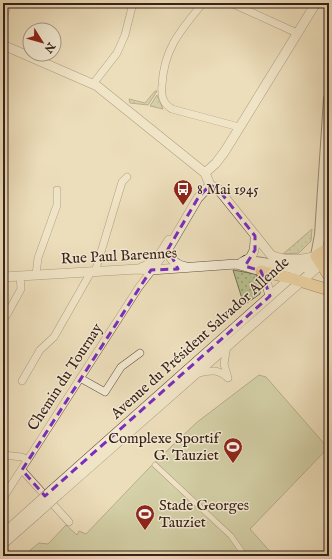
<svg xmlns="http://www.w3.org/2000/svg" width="332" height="559" font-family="'IM FELL English',serif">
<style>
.grass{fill:url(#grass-dots);stroke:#787154}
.pitch{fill:#b8c190;stroke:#787154}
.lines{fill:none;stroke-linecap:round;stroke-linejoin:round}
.pedestrian-casing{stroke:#655042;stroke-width:6}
.minor-casing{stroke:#655042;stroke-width:8}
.tertiary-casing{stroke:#655042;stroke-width:10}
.secondary-casing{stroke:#382119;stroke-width:12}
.primary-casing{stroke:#382119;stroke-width:12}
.pedestrian{stroke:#f3ead3;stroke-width:5}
.minor{stroke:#f3ead3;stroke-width:7}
.tertiary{stroke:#f3ead3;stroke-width:9}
.secondary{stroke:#f3ead3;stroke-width:10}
.primary{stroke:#e6bf7e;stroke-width:11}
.tertiary-bridge-casing{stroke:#655042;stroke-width:10;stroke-linecap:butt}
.tertiary-bridge{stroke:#f3ead3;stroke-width:9}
.marked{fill:none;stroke:#7b2cbf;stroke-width:3;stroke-dasharray:8 5;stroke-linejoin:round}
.labels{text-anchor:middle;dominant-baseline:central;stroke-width:3;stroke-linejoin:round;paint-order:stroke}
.poi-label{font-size:15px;fill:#382119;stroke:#f3ead3;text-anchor:start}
.street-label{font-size:15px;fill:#382119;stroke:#f3ead3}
</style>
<defs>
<pattern id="grass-dots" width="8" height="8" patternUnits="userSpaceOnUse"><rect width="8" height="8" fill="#b8c190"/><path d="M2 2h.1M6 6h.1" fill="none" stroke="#979c75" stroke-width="1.8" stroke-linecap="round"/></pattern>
</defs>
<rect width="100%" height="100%" fill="#eddebb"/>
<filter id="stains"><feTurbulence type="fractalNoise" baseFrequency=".005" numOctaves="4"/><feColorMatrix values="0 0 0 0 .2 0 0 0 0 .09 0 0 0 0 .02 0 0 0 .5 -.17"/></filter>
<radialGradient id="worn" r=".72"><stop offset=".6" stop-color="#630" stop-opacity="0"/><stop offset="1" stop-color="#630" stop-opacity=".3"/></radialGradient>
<path class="grass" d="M155,91h2l-9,14 -18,-2 -1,-4 16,4z
M157,95l6,14 -13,-3z
M312,229l-1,12 -12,12 -16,1z
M233,270l22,4 6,7 -1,13 -16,11z"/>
<path class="pitch" d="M259,375l7,2 62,71 -78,81 24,27h-251l16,-13 9,1 18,-19 11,10 2,-4 7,3 64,-67 46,-44z"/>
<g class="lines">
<g class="pedestrian-casing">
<path id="pedestrian" d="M155,465l76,71 14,20"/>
</g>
<g class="minor-casing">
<path id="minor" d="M203,3c-22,27 -39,45 -41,82 -1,10 0,18 10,24l67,18
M231,3l66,30
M3,18l5,-15
M93,84l24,-31 8,-18 8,-32
M95,272l27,-90 5,-5
M36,275l2,-17 19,-53v-15
M3,314l3,2 15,-27 -1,-13
M227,346l-3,18 4,14
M198,373c13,-3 20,-4 30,5
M80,378l25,14 16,-25 19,-14
M22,381l18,-31 14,-13 37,-65
M3,455l19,2 5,3
M22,470l47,52
M3,498l136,-211 27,-35"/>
</g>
<g class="tertiary-casing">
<path id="tertiary" d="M3,45l94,41 108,87 5,12 8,4 53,66c14,7 30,5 45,1
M205,173l11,-10 9,-12 91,-148
M242,262c13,-4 13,-14 13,-26
M186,267c-10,-2 -17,-8 -18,-18l30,-51 12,-13
M141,268c16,-6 19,-13 28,-28
M3,277l135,-8 13,1 85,-6 25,7 4,6 5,19
M54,488l251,-223
M59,494l262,-230
M3,534l29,-26
M3,544l34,-30"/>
</g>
<g class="secondary-casing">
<path id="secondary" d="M316,256l4,-21 9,-136
M246,261c29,2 56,15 83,-2"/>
</g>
<g class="primary-casing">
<path id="primary" d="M329,248l-13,8 13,20
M261,271l29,7 39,12"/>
</g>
<use href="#pedestrian" class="pedestrian"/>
<use href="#minor" class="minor"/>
<use href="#tertiary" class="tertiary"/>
<use href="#secondary" class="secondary"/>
<use href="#primary" class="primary"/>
<g class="tertiary-bridge-casing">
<path id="tertiary-bridge" d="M32,508l22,-20
M37,514l22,-20"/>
</g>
<use href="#tertiary-bridge" class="tertiary-bridge"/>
</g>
<path d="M0 0H332V559H0ZM210,185l8,4 37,47v14l-10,16 16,5 9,25 -225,200 -23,-26 129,-200 27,-1 -10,-20 30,-51z" fill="#eddebb" fill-opacity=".55" fill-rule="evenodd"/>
<path class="marked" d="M210,185l8,4 37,47v14l-10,16 16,5 9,25 -225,200 -23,-26 129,-200 27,-1 -10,-20 30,-51z"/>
<defs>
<g id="bus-pin" transform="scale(1)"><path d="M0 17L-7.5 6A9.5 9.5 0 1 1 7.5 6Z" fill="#8f2418" stroke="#f3ead3"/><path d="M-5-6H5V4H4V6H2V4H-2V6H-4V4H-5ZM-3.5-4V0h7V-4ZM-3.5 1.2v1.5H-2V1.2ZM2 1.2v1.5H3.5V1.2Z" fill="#fff"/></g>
<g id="stadium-pin" transform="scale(1)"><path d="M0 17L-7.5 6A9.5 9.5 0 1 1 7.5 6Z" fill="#8f2418" stroke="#f3ead3"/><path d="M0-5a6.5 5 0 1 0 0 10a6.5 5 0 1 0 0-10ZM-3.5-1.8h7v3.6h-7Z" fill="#fff"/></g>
</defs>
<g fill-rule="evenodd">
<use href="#bus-pin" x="183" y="189"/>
<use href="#stadium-pin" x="233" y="447"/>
<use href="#stadium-pin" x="145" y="514"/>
</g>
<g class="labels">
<g class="poi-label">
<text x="197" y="189">8 Mai 1945</text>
<text x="219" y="438" text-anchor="end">Complexe Sportif<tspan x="219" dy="17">G. Tauziet</tspan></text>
<text x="159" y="505">Stade Georges<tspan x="159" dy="17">Tauziet</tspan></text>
</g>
<g class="street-label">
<text transform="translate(119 256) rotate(-3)">Rue Paul Barennes</text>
<text transform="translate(200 338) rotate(-42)">Avenue du Président Salvador Allende</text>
<text transform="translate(65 377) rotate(-57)">Chemin du Tournay</text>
</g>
</g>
<rect width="332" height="559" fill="none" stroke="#eddebb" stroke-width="16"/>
<rect x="4" y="4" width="324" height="551" fill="none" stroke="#382119" stroke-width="2"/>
<rect x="8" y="8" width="316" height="543" fill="none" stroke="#382119"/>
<g transform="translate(42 42) rotate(127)"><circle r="19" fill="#f3ead3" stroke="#a89a89"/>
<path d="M0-3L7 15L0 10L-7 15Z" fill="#8f2418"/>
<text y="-6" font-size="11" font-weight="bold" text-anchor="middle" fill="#382119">N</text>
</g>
<rect width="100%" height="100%" filter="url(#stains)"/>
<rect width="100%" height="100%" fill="url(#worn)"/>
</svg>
